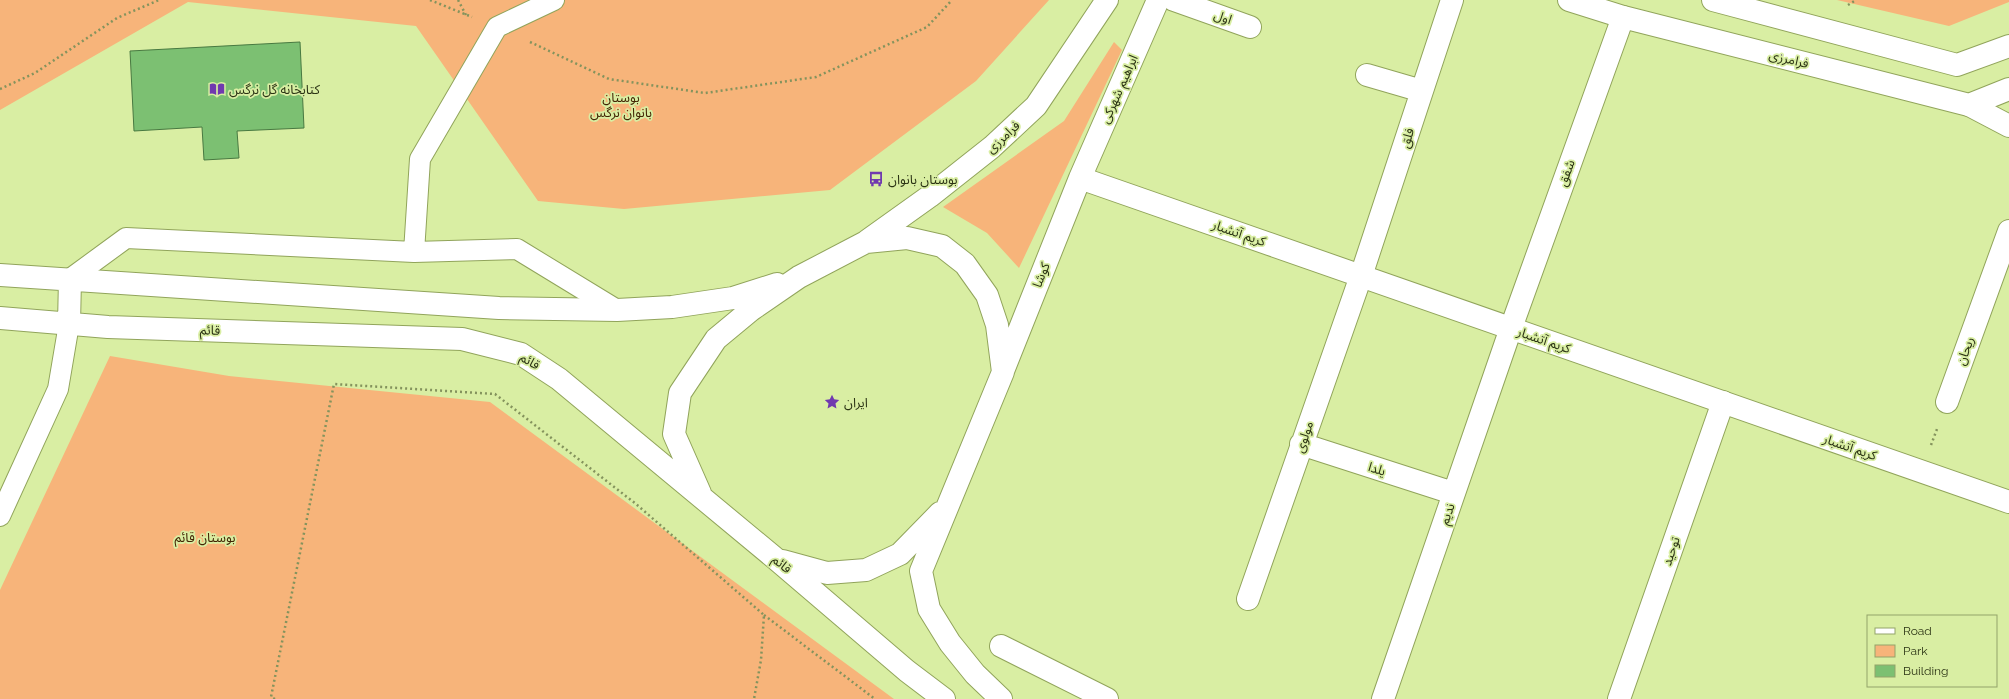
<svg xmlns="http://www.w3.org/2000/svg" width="2009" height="699" font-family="Raleway,'Noto Sans Arabic',sans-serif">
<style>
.green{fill:#f7b47a}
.building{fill:#7cc072;stroke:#487941}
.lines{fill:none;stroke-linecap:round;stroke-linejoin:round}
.lane-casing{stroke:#91a45b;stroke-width:22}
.street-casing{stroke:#91a45b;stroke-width:24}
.secondary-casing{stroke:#91a45b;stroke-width:24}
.path{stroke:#84935d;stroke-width:2.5;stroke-dasharray:2 3;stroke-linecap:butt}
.lane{stroke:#fff;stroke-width:20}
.street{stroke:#fff;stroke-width:22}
.secondary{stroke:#fff;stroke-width:22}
.labels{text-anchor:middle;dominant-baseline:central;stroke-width:3.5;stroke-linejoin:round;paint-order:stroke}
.street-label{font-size:13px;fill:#2b3314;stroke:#d9eea3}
.poi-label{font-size:13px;fill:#2b3314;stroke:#d9eea3;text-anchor:start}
.park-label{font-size:13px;fill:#432404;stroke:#d9eea3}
</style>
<rect width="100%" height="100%" fill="#d9eea3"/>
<path class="green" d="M0,0h1049l-73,81 -146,109 -206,19 -86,-8 -122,-175 -228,-24 -188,108z
M1837,0h172v2l-60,24z
M1114,42l8,8 -103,218 -32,-35 -44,-26 121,-86z
M110,356l119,20 261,26 404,297h-894v-109z"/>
<path class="building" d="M300,42l4,86 -67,3 2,27 -35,2 -2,-33 -68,4 -4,-80z"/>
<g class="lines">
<g class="lane-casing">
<path id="lane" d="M414,252l6,-93 77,-132 57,-27
M70,279l56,-41 288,14 103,-3 100,61
M0,516l58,-127 11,-65"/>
</g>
<g class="street-casing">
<path id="street" d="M1174,0l76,27
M1367,75l55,16
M1969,105l40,21
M1947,402l62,-171
M1301,444l152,49
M1248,599l113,-323 91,-276
M1001,646l106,53
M1383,699l128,-371 112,-311
M1619,699l104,-297"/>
</g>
<g class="secondary-casing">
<path id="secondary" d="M1569,0l54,17 346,88 40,-16
M1713,0l244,65 52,-19
M1080,178l929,324
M867,241l63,-45 62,-49 44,-41 71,-106
M0,275l499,33 118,2 55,-3 61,-9 44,-14
M0,318l108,9 354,12 59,15 38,25 217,180 131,112 37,28
M69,324l1,-45
M1003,371l77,-193 78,-178
M700,493l-26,-59 6,-41 36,-54 35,-29 48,-33 67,-35 41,-4 35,8 23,18 22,31 10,30 6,47 -82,199 8,38 21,34 25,31 26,25
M783,561l44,12 39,-3 34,-16 40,-41"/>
</g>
<path class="path" d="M430,0l42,17
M458,0l8,15
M1848,5l8,-5
M530,42l79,37 96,14 111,-16 111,-50 25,-27
M0,89l35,-16 82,-55 42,-18
M1931,445l6,-16
M764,615l111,84
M275,699l-4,-2 63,-313 161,10 141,110 128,111 -3,45 -7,39"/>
<use href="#lane" class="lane"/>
<use href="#street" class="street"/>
<use href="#secondary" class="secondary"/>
</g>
<defs>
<g id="library-bare" transform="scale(1.2)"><path d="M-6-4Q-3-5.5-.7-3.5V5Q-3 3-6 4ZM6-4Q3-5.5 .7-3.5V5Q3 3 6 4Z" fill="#7039af" stroke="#d9eea3" stroke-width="2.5" paint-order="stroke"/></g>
<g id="bus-bare" transform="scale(1.2)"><path d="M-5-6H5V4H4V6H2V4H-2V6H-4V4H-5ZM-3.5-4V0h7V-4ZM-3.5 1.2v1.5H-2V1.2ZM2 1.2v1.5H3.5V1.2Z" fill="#7039af" stroke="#d9eea3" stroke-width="2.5" paint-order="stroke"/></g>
<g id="sight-bare" transform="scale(1.2)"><path d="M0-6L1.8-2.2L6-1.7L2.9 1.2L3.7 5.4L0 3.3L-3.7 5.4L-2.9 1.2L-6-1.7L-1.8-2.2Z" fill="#7039af" stroke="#d9eea3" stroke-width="2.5" paint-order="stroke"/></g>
</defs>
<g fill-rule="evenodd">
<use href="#library-bare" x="217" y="89"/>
<use href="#bus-bare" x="876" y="179"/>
<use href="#sight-bare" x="832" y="402"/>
</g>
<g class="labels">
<g class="street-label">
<text transform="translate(1223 17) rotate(20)">اول</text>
<text transform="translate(1789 59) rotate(14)">فرامرزی</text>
<text transform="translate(1119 89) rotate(-66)">ابراهیم شهرکی</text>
<text transform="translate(1003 137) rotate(-43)">فرامرزی</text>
<text transform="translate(1407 138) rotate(-72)">فلق</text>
<text transform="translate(1566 173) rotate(-70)">شفق</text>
<text transform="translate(1239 233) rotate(19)">کریم آتشبار</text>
<text transform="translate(1041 275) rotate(-68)">کوشا</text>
<text transform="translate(210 330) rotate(2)">قائم</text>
<text transform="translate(1544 340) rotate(19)">کریم آتشبار</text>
<text transform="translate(1965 351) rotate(-70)">ریحان</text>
<text transform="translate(530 361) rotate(30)">قائم</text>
<text transform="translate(1304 437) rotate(-71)">مولوی</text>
<text transform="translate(1850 447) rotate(19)">کریم آتشبار</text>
<text transform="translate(1377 469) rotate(18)">یلدا</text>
<text transform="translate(1447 514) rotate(-71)">ندیم</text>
<text transform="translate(1671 551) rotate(-71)">توحید</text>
<text transform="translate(782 564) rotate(40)">قائم</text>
</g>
<g class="poi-label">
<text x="229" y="89">کتابخانه گل نرگس</text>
<text x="888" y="179">بوستان بانوان</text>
<text x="844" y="402">ایران</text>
</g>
<g class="park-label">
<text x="621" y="97">بوستان<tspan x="621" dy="15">بانوان نرگس</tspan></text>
<text x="205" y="537">بوستان قائم</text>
</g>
</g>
<rect x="1867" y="615" width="130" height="72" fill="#d9eea3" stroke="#93a36a"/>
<rect x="1875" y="628" width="20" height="6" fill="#ffffff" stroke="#93a36a"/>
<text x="1903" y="635" font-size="12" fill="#2b3314">Road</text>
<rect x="1875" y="645" width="20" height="12" fill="#f7b47a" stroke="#93a36a"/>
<text x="1903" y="655" font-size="12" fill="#2b3314">Park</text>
<rect x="1875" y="665" width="20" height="12" fill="#7cc072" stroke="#93a36a"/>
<text x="1903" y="675" font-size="12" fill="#2b3314">Building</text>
</svg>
